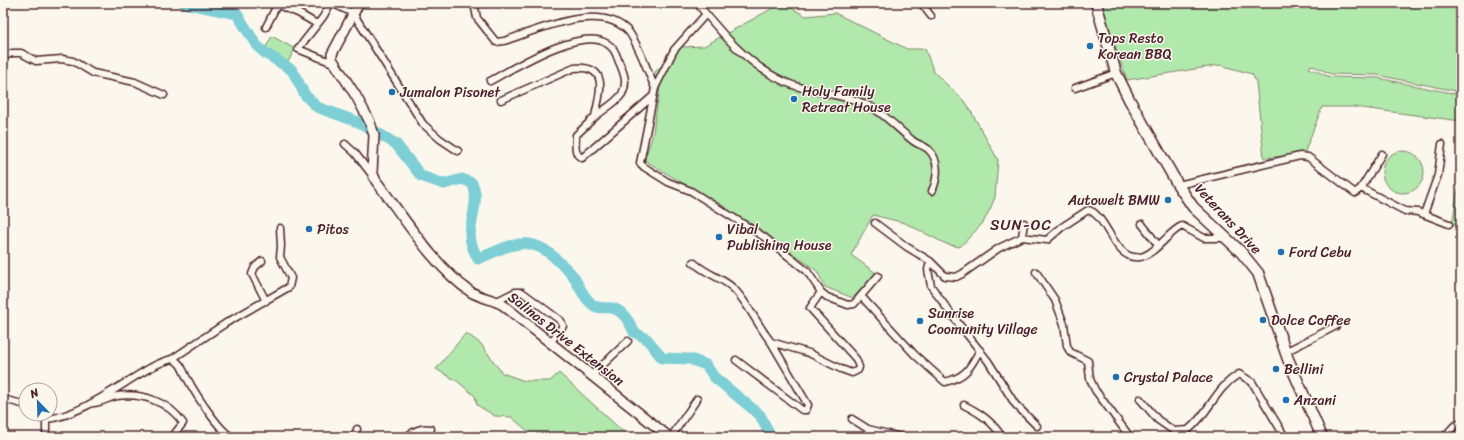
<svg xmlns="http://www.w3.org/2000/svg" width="1464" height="440" font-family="Sriracha,sans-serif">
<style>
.green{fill:#b1e8ab;stroke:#7e846b}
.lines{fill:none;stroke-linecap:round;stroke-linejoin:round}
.river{stroke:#7dced5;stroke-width:11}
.street-casing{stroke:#4a1f2b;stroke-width:9}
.secondary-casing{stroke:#4a1f2b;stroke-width:12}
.primary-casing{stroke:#4a1f2b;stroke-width:13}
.street{stroke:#fbf7ec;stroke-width:6}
.secondary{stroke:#fbf7ec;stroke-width:9}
.primary{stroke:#fbf7ec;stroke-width:10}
.poi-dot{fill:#1f6fb2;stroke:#fbf7ec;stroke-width:1.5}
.labels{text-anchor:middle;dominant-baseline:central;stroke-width:3;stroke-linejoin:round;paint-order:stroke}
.poi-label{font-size:14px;fill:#4a1f2b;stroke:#fbf7ec;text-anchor:start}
.street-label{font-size:14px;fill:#4a1f2b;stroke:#fbf7ec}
.neighbourhood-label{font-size:15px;letter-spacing:1px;fill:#4a1f2b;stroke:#fbf7ec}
</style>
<rect width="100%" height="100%" fill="#fbf7ec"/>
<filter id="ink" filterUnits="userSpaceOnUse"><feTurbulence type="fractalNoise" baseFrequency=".025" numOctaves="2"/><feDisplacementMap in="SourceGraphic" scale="8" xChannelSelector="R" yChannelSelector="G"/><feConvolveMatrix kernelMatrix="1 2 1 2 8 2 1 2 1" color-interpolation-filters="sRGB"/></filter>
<g filter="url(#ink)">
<path class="green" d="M782,3l24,13 29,-3 72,36h18l9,23 33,32 31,56 -3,37 -4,10 -8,16 -23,24 -14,-3 -41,-21 -32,-8 -22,40 25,18 -23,25 -28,-11 -8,-16 -59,-43 -114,-68 8,-22 8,-51 -5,-15 26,-25 23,-1z
M1102,3h359v89l-84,-17 -46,-1 -20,-9 -2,3 21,9 48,1 83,17v26l-107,-14h-32l-18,47 -40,4 -8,-76 -4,-8 -32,-9 -93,15 -24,-67z
M272,36l23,13 -7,13 -23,-13z
M1382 172a21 21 0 1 1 42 0a21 21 0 1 1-42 0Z
M1461,173v52l-9,-1z
M466,333l15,11 21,29 23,8h25l9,-8 70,64h-94l-24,-20 -16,-1 -18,-11 -2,-9 -18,-15 -21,-12z"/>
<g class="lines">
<path class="river" d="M184,3l53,11 20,32 8,7 27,17 13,25 12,12 41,15 18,10 20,12 25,32 23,8 18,-5 10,4c8,15 -1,35 -2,52 0,9 4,16 8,24 32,-14 52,-27 80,2 5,5 11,9 15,15 6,9 10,21 19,28 6,6 13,3 20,4 11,2 18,15 22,24l13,7 15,19 28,1 16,6 8,12 46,38 11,22"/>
<g class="street-casing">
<path id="street" d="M273,3l25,10 19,11
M331,3l22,10 70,111 17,15 18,12
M331,3l-8,14 -25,32 35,14
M474,3l3,15 19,24 8,-1c34,-11 97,-41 125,-9 11,16 18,38 26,56
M697,3c25,31 51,62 88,79 22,10 47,11 70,18 24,7 38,25 57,40 4,4 11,5 16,9 12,11 10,29 4,42
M921,3l10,13
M706,14l-32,36 -19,38 -15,75 4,4 24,15 23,9 73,46 43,34 14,21 6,5 21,8 6,-1 24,-28
M266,27l12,-24
M3,57l9,-4h9l15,8 26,-2 11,2 20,12 42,9 29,13
M490,81c24,-13 89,-54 116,-38 8,4 10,11 13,19 5,11 9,21 3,32 -6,9 -18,15 -26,22 -7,6 -13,13 -20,19 0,9 -3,19 6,23l71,-62
M1075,88l41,-15
M501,100l73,-32c36,-3 26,24 21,48
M345,144l10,9 17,22
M1178,185l122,-29 8,1 47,36 6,-5 21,-34
M1361,188l44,23 13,1 31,12
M1424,214l14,-39 4,-31
M875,223l32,24 23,14 15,15 11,1 6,-3 37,-26 23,-11 25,3 15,-13 26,-17c19,4 26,52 52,47 16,-3 28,-25 42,-31l22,12h22
M1142,224l16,21
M1022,237l2,-14
M262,261l-7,6 -3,7 14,27
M930,261l-2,9 3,16 20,28 37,47 27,43 22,22
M693,262c14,13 31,16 42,28 14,15 23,36 36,52l38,11 32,16 11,4 6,-3 1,-3 -3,-8 -46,-51 11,-16
M1036,272l19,28 9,24 3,22 3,6 18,9 2,18 5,11 35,47
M861,296l54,59 30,27c21,-5 25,-14 35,-32
M497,301l18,-9h7l39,29 2,5 -13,17
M1285,352l51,-26
M172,359l54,-36 63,-36 2,-9 -11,-21 1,-11 -1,-18
M736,360l66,50h4l2,-5 -37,-63
M591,376l37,-35
M3,399l23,6
M1140,399l18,21 16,11 14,-1c22,-17 26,-41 51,-56l13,8 33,55
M94,403c10,-1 15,-6 23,-7 25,-3 51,5 66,27l-11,14
M964,405c16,8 28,16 38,32
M41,414l5,5c30,-2 67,-29 92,-44 11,-7 21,-13 34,-16 10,3 11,13 16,21 7,13 33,54 45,57
M852,419l16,10 33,8
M46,437v-18
M354,437l3,-8
M406,437c8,-6 15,-10 25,-8
M671,437l26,-38
M1444,437l10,-11 7,-4"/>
</g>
<g class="secondary-casing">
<path id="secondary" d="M359,3l-27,51v5l24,37 13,24 5,15 -2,37 4,9c27,35 58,86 95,111 10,6 22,7 32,13l166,132"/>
</g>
<g class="primary-casing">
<path id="primary" d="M1096,3l20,70 14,28 48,84 15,22 48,45 17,21 30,86 34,78"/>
</g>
<use href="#street" class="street"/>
<use href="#secondary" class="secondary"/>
<use href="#primary" class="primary"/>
</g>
</g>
<g class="poi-dot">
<circle cx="1090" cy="46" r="4"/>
<circle cx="392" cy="92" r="4"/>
<circle cx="794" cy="99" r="4"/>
<circle cx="1168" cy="200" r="4"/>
<circle cx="309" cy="229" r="4"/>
<circle cx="719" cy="237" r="4"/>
<circle cx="1281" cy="252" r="4"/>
<circle cx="1263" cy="320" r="4"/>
<circle cx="920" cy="321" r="4"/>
<circle cx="1276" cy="369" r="4"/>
<circle cx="1116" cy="377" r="4"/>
<circle cx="1286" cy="400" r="4"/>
</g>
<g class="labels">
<g class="poi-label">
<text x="1098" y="38">Tops Resto<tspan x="1098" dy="16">Korean BBQ</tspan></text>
<text x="802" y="91">Holy Family<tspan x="802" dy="16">Retreat House</tspan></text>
<text x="400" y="92">Jumalon Pisonet</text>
<text x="1160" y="200" text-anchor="end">Autowelt BMW</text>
<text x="317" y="229">Pitos</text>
<text x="727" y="229">Vibal<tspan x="727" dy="16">Publishing House</tspan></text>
<text x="1289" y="252">Ford Cebu</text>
<text x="928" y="313">Sunrise<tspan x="928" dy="16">Coomunity Village</tspan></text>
<text x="1271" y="320">Dolce Coffee</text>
<text x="1284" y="369">Bellini</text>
<text x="1124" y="377">Crystal Palace</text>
<text x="1294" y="400">Anzani</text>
</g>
<g class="street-label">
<text transform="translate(1228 219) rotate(47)">Veterans Drive</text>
<text transform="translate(566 339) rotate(38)">Salinas Drive Extension</text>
</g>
<g class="neighbourhood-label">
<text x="1021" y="225">SUN-OC</text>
</g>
</g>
<rect width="1464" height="440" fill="none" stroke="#fbf7ec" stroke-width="16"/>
<rect x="8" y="8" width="1448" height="424" fill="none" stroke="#4a1f2b" stroke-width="1.5" filter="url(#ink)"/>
<g transform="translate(38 402) rotate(337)"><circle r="19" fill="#fbf7ec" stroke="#b4a19f"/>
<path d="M0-3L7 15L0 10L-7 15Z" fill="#1f6fb2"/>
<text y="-6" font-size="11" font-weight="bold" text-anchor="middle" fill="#4a1f2b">N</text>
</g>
</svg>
